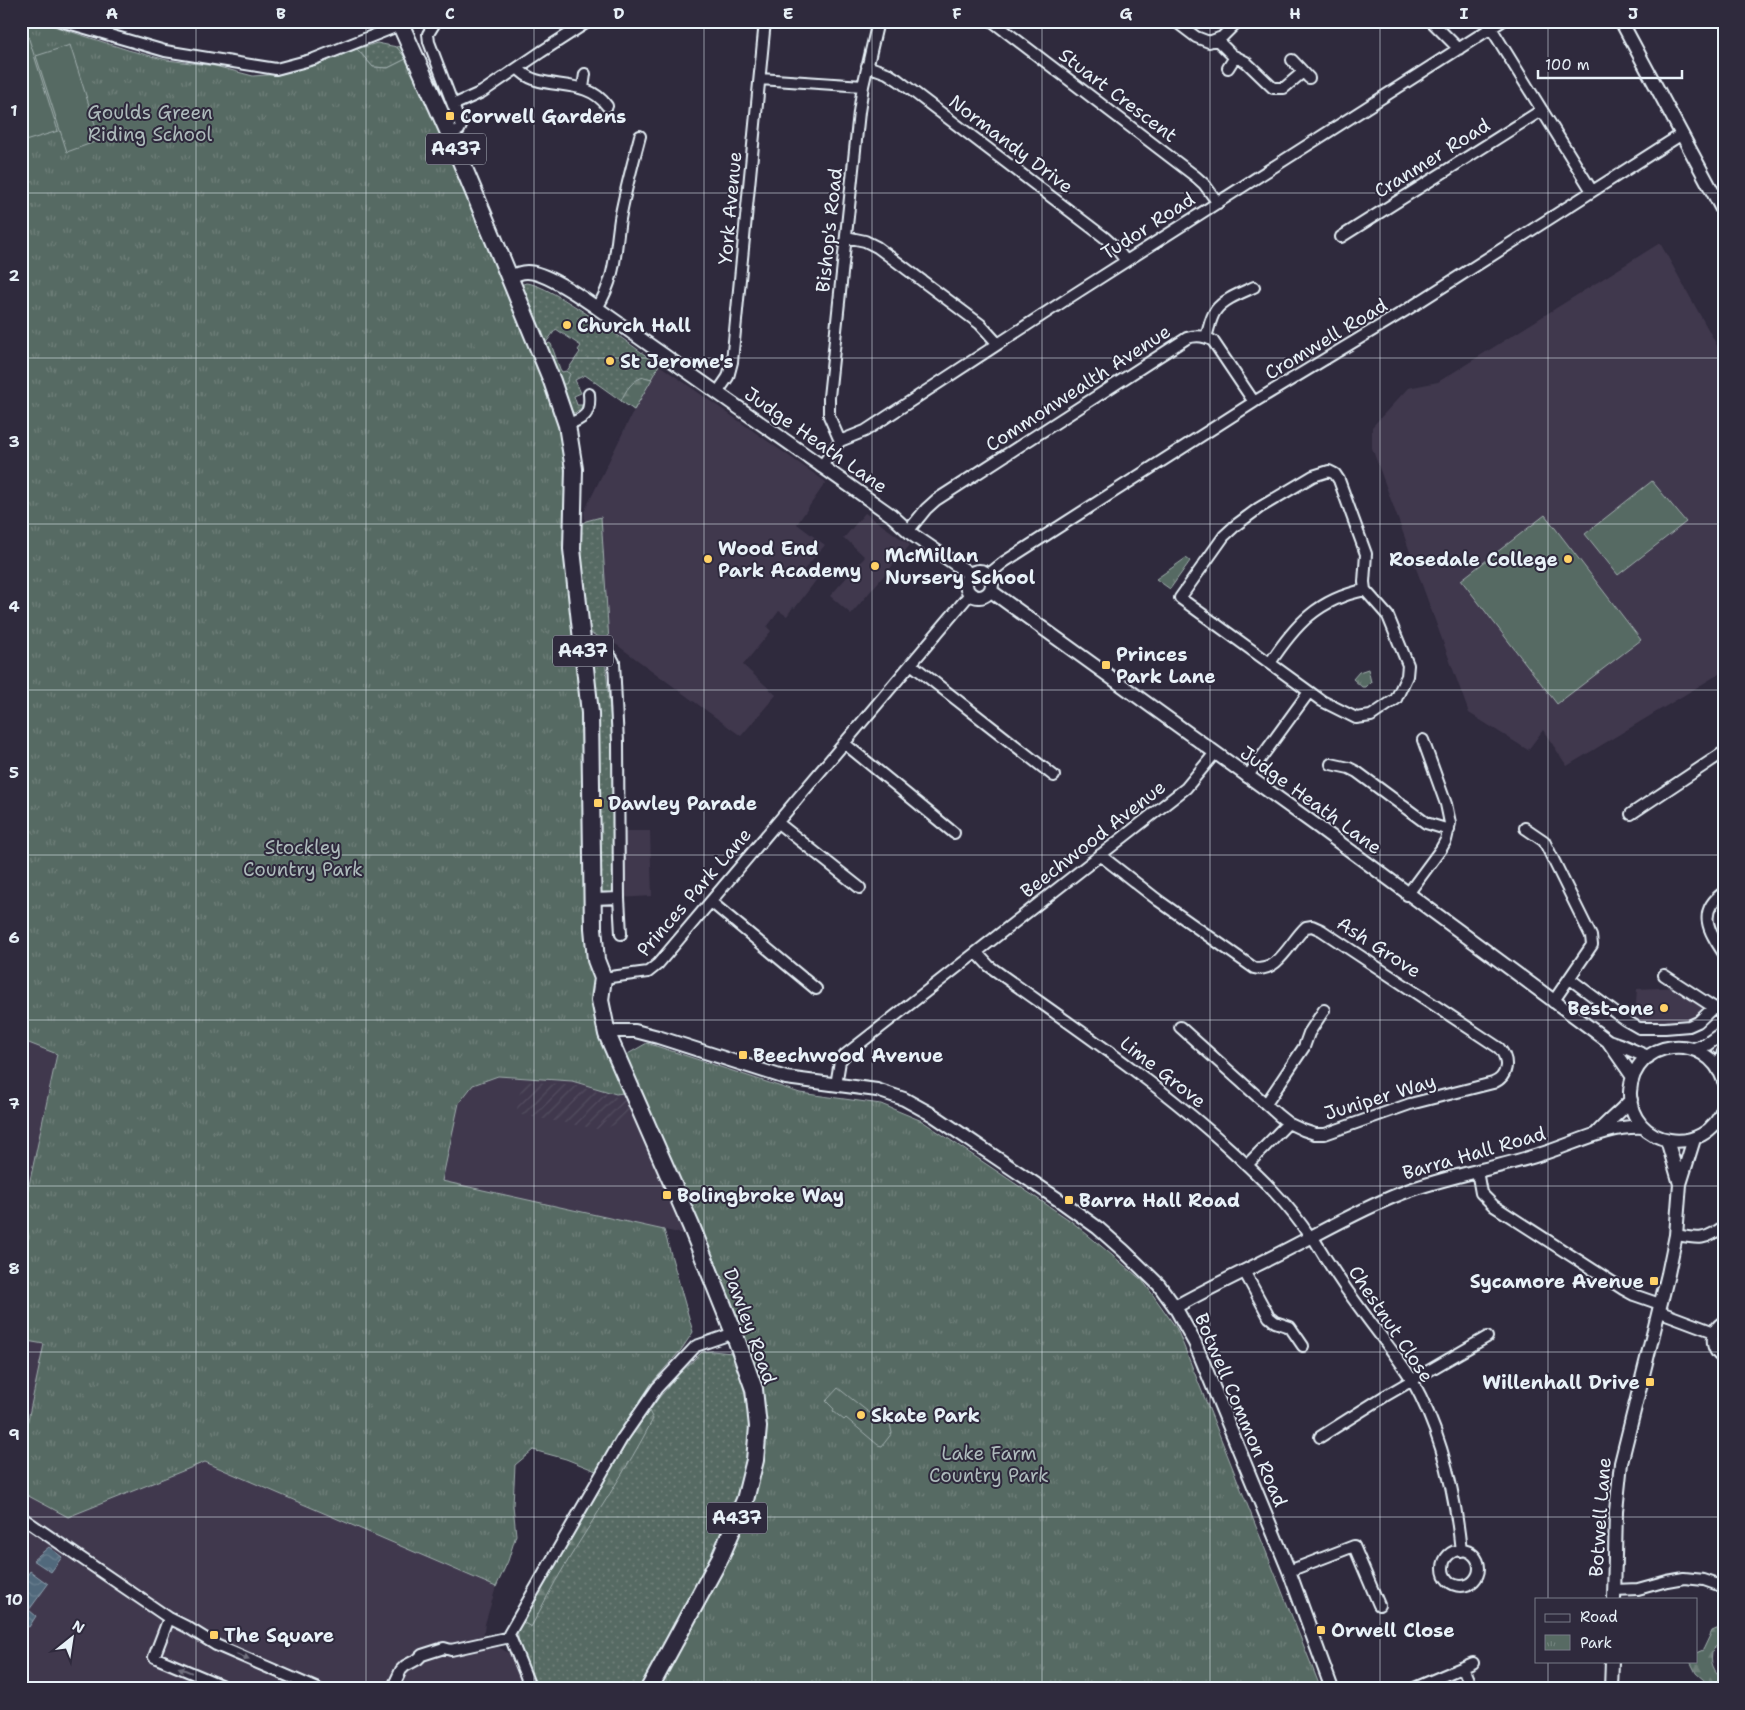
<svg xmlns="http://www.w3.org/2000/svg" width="1745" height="1710" font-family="'Shantell Sans',sans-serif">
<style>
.built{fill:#40384d}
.industrial{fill:url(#industrial-furrows)}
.grass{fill:url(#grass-dots);stroke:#a0aeae;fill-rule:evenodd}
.forest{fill:url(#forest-firs);stroke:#a0aeae}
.park{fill:url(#park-tufts);stroke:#a0aeae}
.garden{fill:#576a63;stroke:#a0aeae}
.water{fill:url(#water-waves);stroke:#8d9fae}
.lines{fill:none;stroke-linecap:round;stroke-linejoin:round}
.minor-casing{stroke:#e8f1f8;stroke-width:14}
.tertiary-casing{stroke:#e8f1f8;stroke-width:16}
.primary-casing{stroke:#e8f1f8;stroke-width:20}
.minor{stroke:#2f2a3d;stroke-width:10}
.tertiary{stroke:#2f2a3d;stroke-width:12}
.primary{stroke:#2f2a3d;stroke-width:16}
.oneway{fill:#70707e}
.grid{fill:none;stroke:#e8f1f8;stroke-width:1;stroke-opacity:0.55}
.poi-dot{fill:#ffd166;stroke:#2f2a3d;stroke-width:2}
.labels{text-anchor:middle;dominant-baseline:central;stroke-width:4;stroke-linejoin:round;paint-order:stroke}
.shield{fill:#2f2a3d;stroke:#b0b5c0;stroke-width:1}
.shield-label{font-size:18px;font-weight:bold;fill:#e8f1f8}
.street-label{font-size:19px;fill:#e8f1f8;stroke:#2f2a3d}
.park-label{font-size:19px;fill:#aebbbc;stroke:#2f2a3d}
.poi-label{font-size:19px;font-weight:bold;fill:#e8f1f8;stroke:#2f2a3d;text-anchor:start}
.neatline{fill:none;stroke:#e8f1f8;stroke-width:2}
.grid-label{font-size:16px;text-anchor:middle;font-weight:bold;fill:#e8f1f8}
</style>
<defs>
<pattern id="industrial-furrows" width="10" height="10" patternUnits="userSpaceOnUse" patternTransform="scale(1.25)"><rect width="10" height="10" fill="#40384d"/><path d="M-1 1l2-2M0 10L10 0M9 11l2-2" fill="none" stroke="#524c5f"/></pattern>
<pattern id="grass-dots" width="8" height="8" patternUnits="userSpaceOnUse" patternTransform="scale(1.25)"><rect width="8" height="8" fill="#576a63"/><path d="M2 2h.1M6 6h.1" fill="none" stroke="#6f807a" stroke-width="1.8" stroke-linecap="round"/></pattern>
<pattern id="forest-firs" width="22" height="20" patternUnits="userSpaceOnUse" patternTransform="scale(1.25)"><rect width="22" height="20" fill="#576a63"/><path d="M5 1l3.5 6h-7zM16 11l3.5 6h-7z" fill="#6f807a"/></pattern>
<pattern id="park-tufts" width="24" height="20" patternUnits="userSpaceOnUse" patternTransform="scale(1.25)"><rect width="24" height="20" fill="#576a63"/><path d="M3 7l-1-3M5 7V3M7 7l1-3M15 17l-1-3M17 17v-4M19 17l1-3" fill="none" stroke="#6f807a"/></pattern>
<pattern id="water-waves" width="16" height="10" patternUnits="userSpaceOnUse" patternTransform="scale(1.25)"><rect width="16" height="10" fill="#51697c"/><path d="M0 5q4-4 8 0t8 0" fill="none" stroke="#6a7f8f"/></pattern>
</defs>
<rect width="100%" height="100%" fill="#2f2a3d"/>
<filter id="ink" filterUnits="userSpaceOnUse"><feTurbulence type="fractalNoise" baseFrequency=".02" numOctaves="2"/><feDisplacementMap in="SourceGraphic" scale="10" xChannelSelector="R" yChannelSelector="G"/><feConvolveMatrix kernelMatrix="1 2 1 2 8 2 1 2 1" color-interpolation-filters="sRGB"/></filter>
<g filter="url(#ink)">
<path class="built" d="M1660,243l64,115v313l-157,95 -24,-36 -15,20 -59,-37 -97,-265v-21l36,-39 30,-6z
M659,365l167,117 -29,42 28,21 -24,28 9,6 3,-3 4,3 -22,29 -2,-1 -6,9 -8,-5 -12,16 4,4 -28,34 33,30 -35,41 -124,-91 -8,-4 -8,-123 -16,4 -1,-10 50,-102z
M865,513l45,32 -59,69 -21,-18 35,-39 -18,-17 -4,-1z
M616,831h34l2,65 -33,2z
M1678,987l28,19 -2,6 -14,11h-50l-5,-5 2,-29z
M21,1040l36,13 -34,160 6,24 -8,18z
M498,1076l74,5 44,13 15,-2 61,144 -250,-55 17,-78 14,-18z
M21,1340l23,4 -23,109z
M205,1462l291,125 -11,37 -2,15 28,15 15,35h-505v-197l47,24z"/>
<path class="industrial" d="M522,1081l51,4 43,12 13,-1 8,18 -34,16 -87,-16z"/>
<path class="grass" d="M377,43l20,4 9,12 -18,9 -15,-1 -16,-18z
M526,283c25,1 109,65 133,82l-25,45 -49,-35 -10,5 6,13 -7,3 3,9h5v2l-7,6 -7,-1 -46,-123 1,-5zM556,329l25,17 -3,4 2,2 -20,29 -15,-37z
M601,517l8,124 -22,-9 -8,-60 1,-47 6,-4z
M599,654l6,4 13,139 1,101 -26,1 -5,-244z
M712,1351l20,2c14,35 20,67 16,104 -4,37 -19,64 -35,96 -22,46 -46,91 -69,136h-108l-17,-45 -2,-16 111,-187 30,-42 20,-24 24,-23z"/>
<path class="forest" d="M549,343l2,1 9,25 2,3 4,-1 4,3 -4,10h-5l-15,-38z
M644,377l8,2 -18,31 -13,-9c4,-10 12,-22 23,-24z
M649,1411l4,8c-26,51 -59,98 -89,148 -12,19 -22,40 -33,60l-10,-6 107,-180z
M1724,1626v18h-5l-6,5c-4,13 0,22 11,31v9h-10l-18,-16 -6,-12h6v-8l7,-3 9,-19z"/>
<path class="park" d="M21,21l20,1 87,28 39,10 48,6 38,10 28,-2 43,-12 33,-13 16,18 15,1 18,-9 -9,-12 12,-3 152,361 18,240 7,296 17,77 28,74 -15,2 -44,-13 -74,-5 -25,9 -14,18 -17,78 222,49 29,102 -12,18 -30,34 -55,87 -30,-12 -33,-9 -18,15 -2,40 3,30 -8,26 -12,26 -291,-125 -137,55 -47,-25v-39l23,-109 -23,-4v-85l8,-18 -6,-24 34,-159 -36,-14z
M1186,558l4,3 -20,28 -14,-10z
M1368,669l3,13 -5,5h-4l-9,-8 6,-7z
M647,1043l153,50 81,11 41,17 149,100 72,60 34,48 144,360h-664l55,-97 41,-92 13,-47 -1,-50 -21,-68 -118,-280z"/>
<path class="garden" d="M28,36l30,95 -33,10 -4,-13v-91z
M70,45l30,95 -33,12 -31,-96z
M1652,481l34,41 -68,53 -33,-41z
M1545,515l96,125 -84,64 -96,-124z
M838,1388l29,23 3,2 8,-2 11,8 3,14 -10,13 -4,-1 -32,-27 -2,2 -11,-9 1,-2 -8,-8z"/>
<path class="water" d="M49,1547l13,10 -11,15 -18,-12z
M30,1571l18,13 -19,26 7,6 -7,11 -8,-2v-40z"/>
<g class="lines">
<g class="minor-casing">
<path id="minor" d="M61,21l104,30 111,18 38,-10 86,-34
M436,21l-8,13 1,8 32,84 -2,4 -9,5
M992,21l203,155 9,8 14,19
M1175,21l21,16 13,5 13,-5 16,-16
M1431,21l28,28
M1491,28l101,163
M1217,40l15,15 14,7 27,26h11l19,-16
M1292,60l17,18
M867,66l20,7 11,7 206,157 11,10 11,14
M518,68c20,26 67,6 89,38
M1228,68l7,-11
M760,79l103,7
M583,88l2,-14
M453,105l29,-13 59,-40 48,-31
M846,237l19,4 12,6 103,77 18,20
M1341,237l201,-127
M597,308c19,-30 18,-56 23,-89 5,-28 13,-56 20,-83
M1206,337c3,-8 4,-19 10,-27 8,-11 25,-17 38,-23
M717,393l11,-16 4,-15 33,-341
M567,425c17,-7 24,-10 22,-31
M840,441l-11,-25v-19l30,-285 4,-26 15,-65
M821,467l19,-26 25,-10 208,-136 429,-274
M1329,471l6,3 4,6 27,74 -2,28 1,8 23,26 20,49 -1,11 -11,23 -25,17 -15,2 -34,-17 -142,-103 44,-62 12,-11 23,-17 54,-32z
M909,530l17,-21 10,-9 251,-162c9,-3 17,-3 26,3l41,61
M989,574l15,-12 250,-160 154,-93 274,-175
M583,648c12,-1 25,1 31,14l4,80 1,156 2,36
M1270,663c25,-38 48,-64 95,-73
M911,664l143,112
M844,743l110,90
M1331,764l18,4 8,4 69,51 23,7
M1247,777l62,-85
M1631,814l93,-62
M778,823l82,65
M1525,828l19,13 47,95 1,9 -39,57
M1100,855l59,46 95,67c24,6 37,-28 52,-41l6,-1 9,4 178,118c11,12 9,29 -6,35l-83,21 -85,30h-10l-12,-4 -15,-7 -10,-8 -98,-88
M1724,892c-28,20 -15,39 0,62
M1407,895l34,-46 5,-9 4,-17 -4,-19 -23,-64
M593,899l26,-1
M711,902l105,87
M977,953l12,13c82,59 167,115 242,184 29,27 58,54 79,87
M1664,975l60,39
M603,978l45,-6 10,-8 312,-370
M1570,979l55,41 14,8h26l24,-2 9,-4 16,-15
M836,1085l4,-24 5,-6 341,-267 29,-35
M1266,1104l38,-57 5,-14 15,-23
M1247,1165l41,-42
M1477,1171l4,22 13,13 129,83 11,6 26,9
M1676,1235c22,4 29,6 48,-9
M1312,1236c16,27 34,54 53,79 16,22 33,42 47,65 30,53 43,111 49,171
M1244,1271l25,46 6,5 15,5 13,19
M1658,1311l56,21
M1724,1321c-15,9 -15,29 0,38
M1320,1437l65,-41 102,-59
M21,1517l148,101 18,9 29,18 102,44
M1443 1568a18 18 0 1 1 36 0a18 18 0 1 1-36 0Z
M1289,1571l65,-25 25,59
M1614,1590l24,-1 29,-8 17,-3 20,2 20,7
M169,1618l-15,39 76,32
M1463,1668l9,21
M392,1689l9,-19 4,-4 13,-7 4,-4 22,-7 7,2 59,-13
M531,1689l-22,-55 112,-194 36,-52 39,-42 38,-13
M1412,1689l61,-26"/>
</g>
<g class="tertiary-casing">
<path id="tertiary" d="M1621,21l103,192
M509,278c5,-3 12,-6 18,-6 19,0 54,25 70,36l294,207 22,20 57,39
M966 584a13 13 0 1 1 26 0a13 13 0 1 1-26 0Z
M991,591l326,235 291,215 12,4 28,12
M607,1034l10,-3h18l23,6 128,41 91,12 27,9 29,16 126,85 39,28 26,23 35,34 16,22 20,36 94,228 43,118
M1608,1041l25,36
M1694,1049l13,-5 17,-12
M1719,1071l5,-19
M1724,1081c-17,-51 -91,-43 -94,11 -2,55 76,68 94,15
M1597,1133c11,-12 23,-21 34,-33
M1667,1140l13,44
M1175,1307c37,-21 77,-39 115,-59 37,-19 73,-40 112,-55 44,-17 91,-24 136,-38 35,-10 68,-30 105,-28
M1614,1599l2,-88 5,-48 47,-189 8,-39 4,-51 14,-45
M1611,1689l1,-28"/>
</g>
<g class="primary-casing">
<path id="primary" d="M399,21l51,114 46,110 56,136 15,44 7,44 -2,80 18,164 3,215 3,32 7,18 -3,22 7,34 84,192 43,107 20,56 4,38 -3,33 -10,40 -25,58 -71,131"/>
</g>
<use href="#minor" class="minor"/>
<use href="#tertiary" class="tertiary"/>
<use href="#primary" class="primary"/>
</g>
<defs><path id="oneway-solid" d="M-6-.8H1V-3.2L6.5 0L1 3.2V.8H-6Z" transform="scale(1.25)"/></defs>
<g class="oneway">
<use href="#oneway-solid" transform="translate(243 1657) rotate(23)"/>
<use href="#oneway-solid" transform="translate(185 1670) rotate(-158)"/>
</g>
</g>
<path class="grid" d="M196,21v1668M366,21v1668M534,21v1668M704,21v1668M872,21v1668M1042,21v1668M1210,21v1668M1380,21v1668M1548,21v1578M21,193h1703M21,358h1703M21,524h1703M21,690h1703M21,855h1703M21,1020h1703M21,1186h1703M21,1352h1703M21,1517h1703M1548,1661v28"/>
<g class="poi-dot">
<rect x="445" y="111" width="10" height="10" rx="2.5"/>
<circle cx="567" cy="325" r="5"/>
<circle cx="610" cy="361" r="5"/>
<circle cx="708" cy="559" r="5"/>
<circle cx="1568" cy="559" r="5"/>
<circle cx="875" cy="566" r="5"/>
<rect x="1101" y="660" width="10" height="10" rx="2.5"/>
<rect x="593" y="798" width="10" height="10" rx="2.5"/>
<circle cx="1664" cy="1008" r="5"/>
<rect x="738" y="1050" width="10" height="10" rx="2.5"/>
<rect x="662" y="1190" width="10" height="10" rx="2.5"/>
<rect x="1064" y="1195" width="10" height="10" rx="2.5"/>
<rect x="1649" y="1276" width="10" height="10" rx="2.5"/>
<rect x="1645" y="1377" width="10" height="10" rx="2.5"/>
<circle cx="861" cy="1415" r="5"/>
<rect x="1316" y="1625" width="10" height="10" rx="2.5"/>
<rect x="209" y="1630" width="10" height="10" rx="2.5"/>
</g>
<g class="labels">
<g class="shield">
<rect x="426" y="133.5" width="60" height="31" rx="4"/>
<rect x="553" y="635.5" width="60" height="31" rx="4"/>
<rect x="707" y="1502.5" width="60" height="31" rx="4"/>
</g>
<g class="shield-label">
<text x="456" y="149">A437</text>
<text x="583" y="651">A437</text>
<text x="737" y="1518">A437</text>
</g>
<g class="street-label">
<text transform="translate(1118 95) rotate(37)">Stuart Crescent</text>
<text transform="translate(1011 144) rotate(37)">Normandy Drive</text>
<text transform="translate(1432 158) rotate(-32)">Cranmer Road</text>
<text transform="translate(730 208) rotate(-85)">York Avenue</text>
<text transform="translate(1148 226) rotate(-33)">Tudor Road</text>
<text transform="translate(829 230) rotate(-84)">Bishop's Road</text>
<text transform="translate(1326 339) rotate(-31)">Cromwell Road</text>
<text transform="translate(1078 388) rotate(-33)">Commonwealth Avenue</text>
<text transform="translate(816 440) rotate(35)">Judge Heath Lane</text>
<text transform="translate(1311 800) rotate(36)">Judge Heath Lane</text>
<text transform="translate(1093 839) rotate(-38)">Beechwood Avenue</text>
<text transform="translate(694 892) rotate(-49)">Princes Park Lane</text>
<text transform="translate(1379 947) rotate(33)">Ash Grove</text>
<text transform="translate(1163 1072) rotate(38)">Lime Grove</text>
<text transform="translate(1380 1097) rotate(-17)">Juniper Way</text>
<text transform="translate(1474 1153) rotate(-16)">Barra Hall Road</text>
<text transform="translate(1391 1324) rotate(56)">Chestnut Close</text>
<text transform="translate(750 1326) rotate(70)">Dawley Road</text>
<text transform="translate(1241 1410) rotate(67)">Botwell Common Road</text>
<text transform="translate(1600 1517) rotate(-86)">Botwell Lane</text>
</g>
<g class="park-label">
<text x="150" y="112">Goulds Green<tspan x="150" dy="22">Riding School</tspan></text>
<text x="303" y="847">Stockley<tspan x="303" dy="22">Country Park</tspan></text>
<text x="989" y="1453">Lake Farm<tspan x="989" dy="22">Country Park</tspan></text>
</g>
<g class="poi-label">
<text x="460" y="116">Corwell Gardens</text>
<text x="577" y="325">Church Hall</text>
<text x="620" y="361">St Jerome's</text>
<text x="718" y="548">Wood End<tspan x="718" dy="22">Park Academy</tspan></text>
<text x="885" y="555">McMillan<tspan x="885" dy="22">Nursery School</tspan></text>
<text x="1558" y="559" text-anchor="end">Rosedale College</text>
<text x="1116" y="654">Princes<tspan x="1116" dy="22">Park Lane</tspan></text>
<text x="608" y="803">Dawley Parade</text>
<text x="1654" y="1008" text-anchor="end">Best-one</text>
<text x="753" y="1055">Beechwood Avenue</text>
<text x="677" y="1195">Bolingbroke Way</text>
<text x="1079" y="1200">Barra Hall Road</text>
<text x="1644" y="1281" text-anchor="end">Sycamore Avenue</text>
<text x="1640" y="1382" text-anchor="end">Willenhall Drive</text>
<text x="871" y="1415">Skate Park</text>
<text x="1331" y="1630">Orwell Close</text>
<text x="224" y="1635">The Square</text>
</g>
</g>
<rect width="1745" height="1710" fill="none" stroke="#2f2a3d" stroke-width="55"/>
<rect x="1535" y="1598" width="162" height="65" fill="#2f2a3d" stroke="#797a88"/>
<rect x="1545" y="1614" width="25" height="8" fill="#2f2a3d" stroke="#797a88"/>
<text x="1580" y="1622" font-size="15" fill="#e8f1f8">Road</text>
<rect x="1545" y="1635" width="25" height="15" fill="url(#park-tufts)" stroke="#797a88"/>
<text x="1580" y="1648" font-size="15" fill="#e8f1f8">Park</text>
<g transform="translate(72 1638) rotate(30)" stroke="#2f2a3d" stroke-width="4" paint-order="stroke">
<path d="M0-4L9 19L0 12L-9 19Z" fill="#e8f1f8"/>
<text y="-8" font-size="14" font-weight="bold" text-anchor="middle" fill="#e8f1f8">N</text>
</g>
<path d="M1538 70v8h144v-8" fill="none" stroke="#e8f1f8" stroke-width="2.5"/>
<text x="1545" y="70" font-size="15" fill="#e8f1f8" stroke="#2f2a3d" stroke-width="4" paint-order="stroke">100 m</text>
<rect x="28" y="28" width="1690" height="1654" class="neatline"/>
<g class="grid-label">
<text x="112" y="19">A</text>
<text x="281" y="19">B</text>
<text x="450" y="19">C</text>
<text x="619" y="19">D</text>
<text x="788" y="19">E</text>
<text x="957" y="19">F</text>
<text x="1126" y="19">G</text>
<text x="1295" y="19">H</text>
<text x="1464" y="19">I</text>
<text x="1633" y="19">J</text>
<text x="14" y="116">1</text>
<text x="14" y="281">2</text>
<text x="14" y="447">3</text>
<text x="14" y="612">4</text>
<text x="14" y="778">5</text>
<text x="14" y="943">6</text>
<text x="14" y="1109">7</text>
<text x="14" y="1274">8</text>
<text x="14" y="1440">9</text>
<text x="14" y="1605">10</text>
</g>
</svg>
